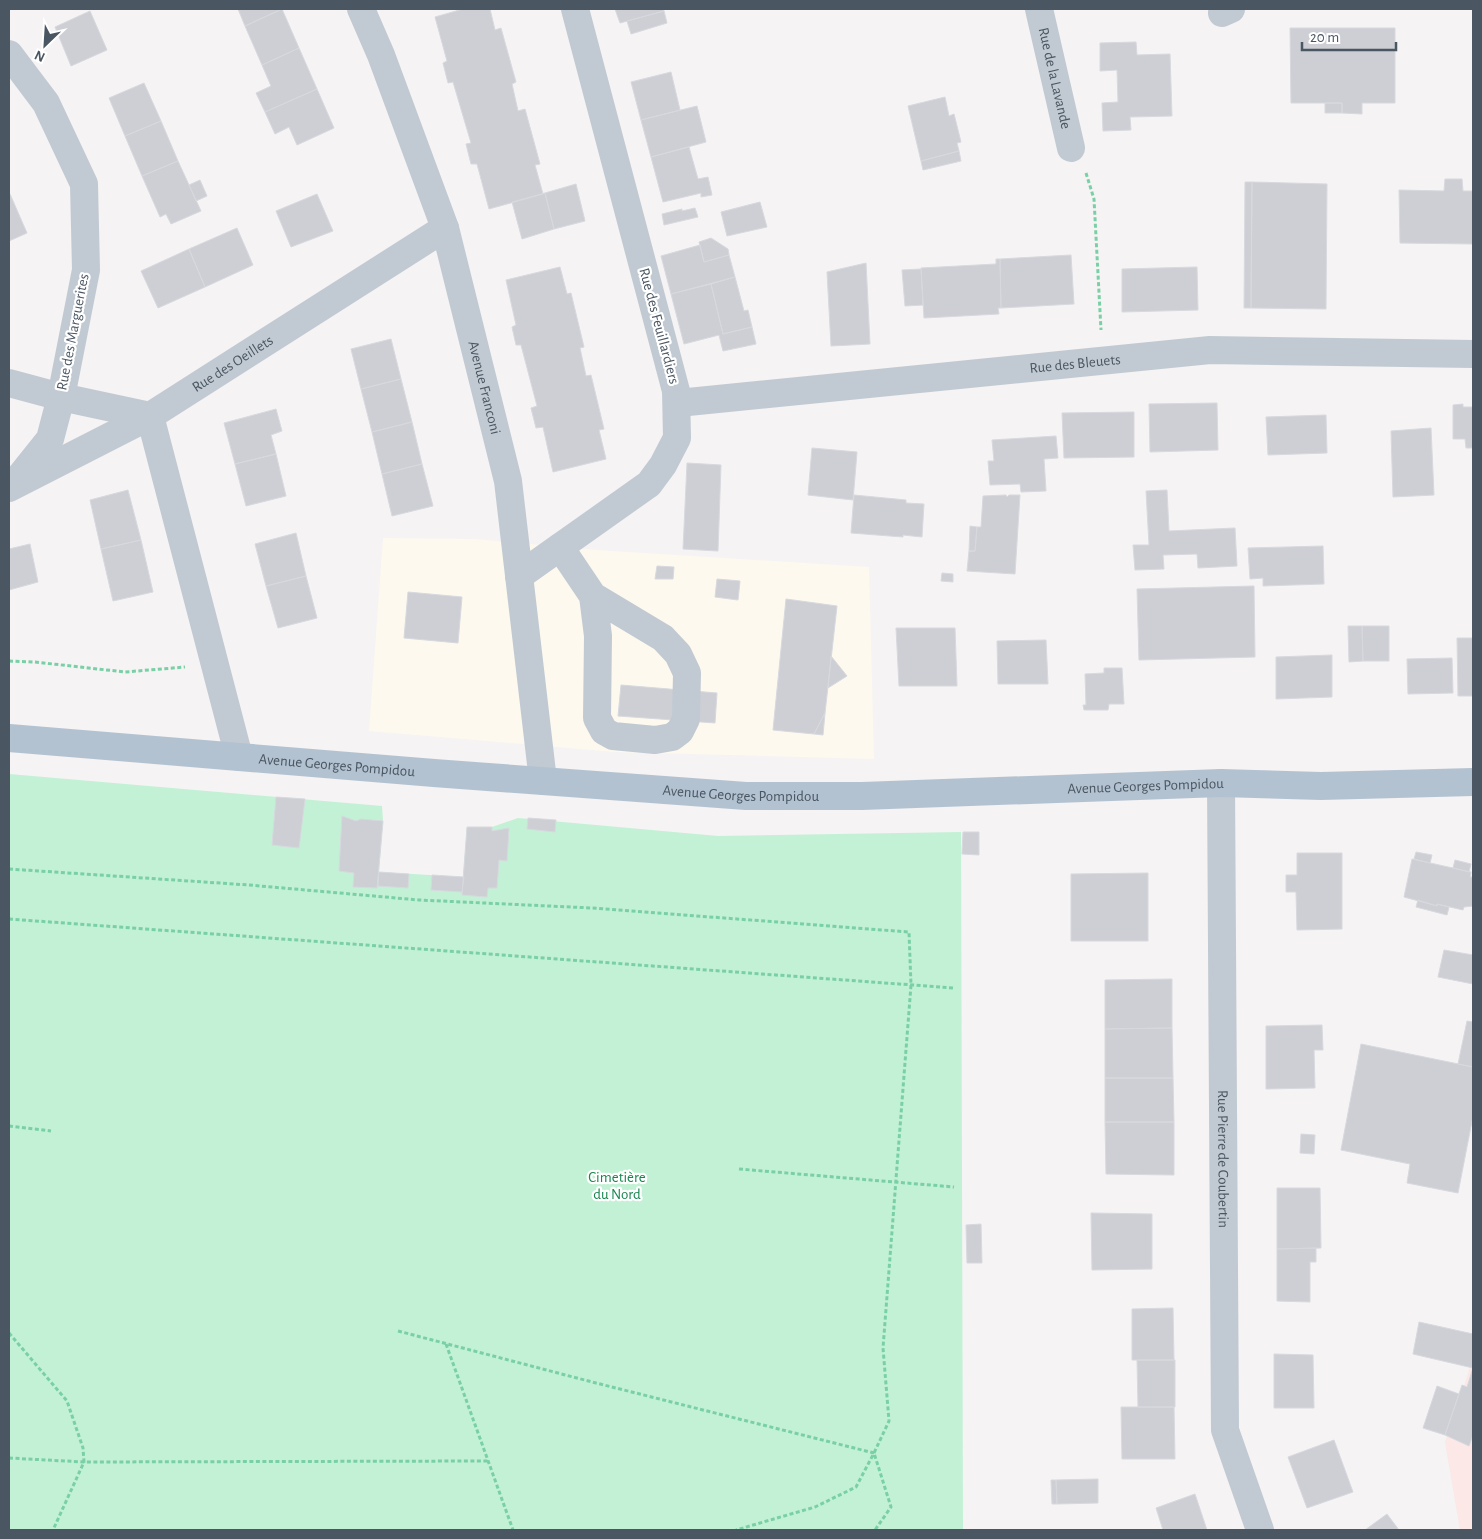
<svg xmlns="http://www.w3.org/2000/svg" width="1482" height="1539" font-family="'Alegreya Sans',sans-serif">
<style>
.commercial{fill:#fdf9ef}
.medical{fill:#fce8e6}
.green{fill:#c3f1d5}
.building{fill:#cdcfd5;stroke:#d7d9de}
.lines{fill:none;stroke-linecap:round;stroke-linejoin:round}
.path{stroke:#7ad0a6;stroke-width:3;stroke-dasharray:4 2.5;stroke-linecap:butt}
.minor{stroke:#c1cad2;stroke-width:28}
.major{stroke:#b3c2d1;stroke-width:28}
.labels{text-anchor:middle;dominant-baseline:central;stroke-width:4.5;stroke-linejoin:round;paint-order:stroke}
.street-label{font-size:15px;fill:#4a5661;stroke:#fff}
.park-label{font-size:15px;fill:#17864f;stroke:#fff}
</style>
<rect width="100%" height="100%" fill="#f5f3f3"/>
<path class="commercial" d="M383,538l92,1 121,11 273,17 5,192 -259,-7 -246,-21z"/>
<path class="medical" d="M1473,1359v171h-13l-15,-88z"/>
<path class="green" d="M9,774l373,32 1,15 -4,51 84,5 4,-50h25l26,-9 200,18 243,-4 2,698h-954z"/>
<path class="building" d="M238,9h44l-37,17z
M282,9l17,39 -37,17 -17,-39z
M463,9h27l5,21 6,-2 15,54 -4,2 6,27 7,-2 15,55 -5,1 8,29 -54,15 -12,-45h-6l-5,-20 5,-1 -18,-61 -5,1 -5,-20 4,-2 -12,-44z
M615,9h48l1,2 -44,12z
M90,11l17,39 -36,16 -16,-39z
M664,11l3,12 -36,11 -4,-13z
M1290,28h105v75h-33v11l-20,-1v-10h-51z
M1136,42l1,13 33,-1 2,62 -42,1 1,13 -28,1 -1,-28 16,-1 -1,-32 -17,1v-28z
M299,48l18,41 -52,23 -9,-19 15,-7 -9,-21z
M671,72l9,38 -39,10 -10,-38z
M144,83l17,38 -36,15 -16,-38z
M317,89l17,39 -37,17 -8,-18 -14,7 -10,-22z
M945,97l4,19 5,-2 7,28 -4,1 2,8 -38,10 -13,-55z
M1325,103h17v10h-17z
M697,106l9,36 -55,15 -10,-37z
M161,121l17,40 -36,15 -17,-40z
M689,147l9,32 10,-2 4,18 -11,2v-4l-38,9 -12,-45z
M959,151l2,10 -38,9 -2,-9z
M178,161l23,50 -30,13 -5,-10 -6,3 -18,-41z
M1445,179h17l1,12h10v53l-73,-1 -1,-53 45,1z
M200,180l7,16 -11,5 -7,-16z
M1245,182h7l-1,126h-7z
M1252,182l75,2 -1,125 -75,-1z
M576,184l9,37 -31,8 -9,-36z
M545,193l9,36 -32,10 -10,-37z
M9,194h1l17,39 -18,8z
M317,194l16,37 -42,16 -15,-36z
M760,202l7,25 -40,9 -6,-24z
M695,208l3,9 -34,8 -2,-11 20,-5v2z
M237,228l16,37 -48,22 -16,-38z
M711,238l17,11 1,6 -25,7 -5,-20z
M700,245l4,17 25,-7 6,22 -64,17 -10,-38z
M189,249l16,38 -47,21 -17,-37z
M1071,255l3,49 -73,4 -1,-49z
M996,259h4l1,49h-3l1,6 -75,4 -3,-50 75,-4z
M866,263l4,81 -39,2 -4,-74z
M560,267l7,27 4,-1 13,54 -4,1 6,28 5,-1 13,54 -5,1 7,29 -53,13 -10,-45 -7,1 -5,-20 6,-2 -16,-61h-5l-4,-18 4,-2 -10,-45z
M1197,267l1,43 -76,2v-43z
M921,269l2,36 -18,1 -3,-36z
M735,277l9,34 4,-1 4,17 -29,7 -12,-50z
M711,284l12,50 29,-7 4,17 -33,7 -4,-16 -35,9 -13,-50z
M391,339l10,40 -40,10 -10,-40z
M401,379l11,43 -40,10 -11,-43z
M1217,403l1,47 -68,2 -1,-48z
M1463,404v3h10v41h-7l-1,-9h-12v-34z
M276,409l6,22 -11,4 5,19 -41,10 -11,-41z
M1134,412v45l-70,1 -2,-45z
M1326,415l1,38 -59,2 -2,-38z
M412,422l10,42 -40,10 -10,-42z
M1431,428l3,67 -41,2 -2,-66z
M1056,436l2,22 -14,1 2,32 -25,1 -1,-8 -30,1 -2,-24h6l-2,-21z
M812,448l45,4 -4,48 -45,-5z
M276,454l10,42 -40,10 -11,-42z
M687,463l34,2 -3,86 -35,-2z
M422,464l11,42 -41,10 -10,-42z
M128,490l13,50 -40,9 -11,-49z
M1167,490l2,41 66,-3 2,38 -39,2 -1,-14 -34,1 1,14 -29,1 -2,-25h16l-3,-54z
M854,495l52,5v3l18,1 -2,33 -19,-2v2l-52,-4z
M1006,495l1,2 2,-2h11l-5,79 -48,-3 2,-20h6l2,-24h4l2,-31z
M970,526l7,1 -2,24h-6z
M296,533l10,43 -40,10 -11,-42z
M141,540l12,52 -40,9 -12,-52z
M30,544l8,38 -29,8v-41z
M1323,546l1,38 -61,2v-8l-13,1 -2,-31z
M657,566l17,1 -1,12h-18z
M942,573l11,1v8l-12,-1z
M306,576l11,42 -39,10 -12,-42z
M717,579l23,2 -2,19 -23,-3z
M1254,586l1,71 -116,3 -2,-71z
M408,592l54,5 -4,46 -54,-5z
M786,599l51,7 -12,107 -11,21 -41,-4z
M1348,626h14l1,35 -14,1z
M1362,626h27v35h-26z
M896,628h59l2,58h-58z
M1457,638h16v58h-15z
M1046,640l2,44h-50l-1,-43z
M1332,655v42l-56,2v-42z
M831,656l16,20 -19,12z
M1452,658l1,35 -45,1 -1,-35z
M1104,668h18l2,36h-15l-1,6h-24l-1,-5h3l-1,-31 19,-1z
M621,685l96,8 -2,30 -97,-7z
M825,713l-2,22 -9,-1z
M276,797l29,2 -6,49 -27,-3z
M342,816l14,5 5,-2 22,2 -6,67 -24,-1 1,-14 -15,-2z
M528,818l28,2 -1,12 -28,-3z
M467,827h25v4l17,-3 -2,33 -8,-1 -2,28h-9l-1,9 -25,-2z
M963,832h16v23l-17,-1z
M1416,852l16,3 -2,8 -16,-4z
M1297,853h45v76l-45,1 -1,-38h-10v-17h11z
M1412,859l59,13 -1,5h3v29l-9,1 -1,3 -26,-6v2l-33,-9z
M1455,860l16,4 -2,8 -16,-4z
M379,872l30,2 -1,14 -30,-2z
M1148,873v68h-77v-67z
M432,875l32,2 -2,15 -31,-2z
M1418,900l19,6v-2l12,3 -2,8 -31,-8z
M1444,950l29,5v29l-35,-7z
M1172,979v49l-67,1v-49z
M1467,1021l6,1v45l-15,-3z
M1322,1025l1,25h-9l1,38 -49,1v-63z
M1172,1028l1,50h-68v-49z
M1361,1044l112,23v49l-15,77 -51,-10 3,-19 -69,-14z
M1105,1078h68l1,44h-69z
M1105,1122h69v53l-68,-1z
M1301,1134l14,1 -1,19 -14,-1z
M1277,1188h43l1,60 -44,1z
M1091,1213l61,1v55l-60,1z
M981,1224l1,39h-15l-1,-38z
M1316,1248v14h-6v40l-33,-1v-52z
M1173,1308l1,52h-42v-51z
M1419,1322l54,12v34l-60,-14z
M1274,1354l39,1 1,53h-40z
M1137,1360h38v47h-37z
M1473,1368v67l-4,11 -24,-11 17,-50 5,2z
M1437,1386l22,8 -14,41 -22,-7z
M1121,1407h53l1,52h-53z
M1334,1440l19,52 -46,16 -19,-51z
M1098,1479v24l-41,1 -1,-24z
M1051,1480h5l1,24h-5z
M1195,1494l12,36h-44l-7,-22z
M1387,1514l12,16h-34z"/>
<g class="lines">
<path class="path" d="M1086,173l8,26 7,131
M9,661l26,1 90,10 60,-5
M9,869l240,16 170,15 173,8 317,24 2,53 -28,363 6,73 -15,32 17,54 -16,23
M9,919l945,69
M9,1126l42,5
M739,1169l215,18
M398,1331l198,52 278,70 -18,34 -41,20 -79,23
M9,1333l58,68 16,47 1,14 -31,68
M446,1344l67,186
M9,1458l75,4 404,-1"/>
<g class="minor">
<path id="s1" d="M361,9l20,46 64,173 63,253 35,300"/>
<path id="s2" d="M1039,9l32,139"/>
<path d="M1222,13l9,-4"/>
<path d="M9,54l37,49 38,81 2,86 -25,127 -11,42 -32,40"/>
<path d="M9,383l52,14 89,19 89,341"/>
<path id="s3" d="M678,403l532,-53 263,4"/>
<path id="s4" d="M9,488l141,-72 295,-188"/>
<path d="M560,547l33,49 70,42 15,16 9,19 -1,46 -6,12 -8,6 -17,3 -42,-4 -9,-5 -7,-13 1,-82 -5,-40"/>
<path d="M519,576l130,-92 14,-19 14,-27 -1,-47 -101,-382"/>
<path id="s5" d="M1221,783l4,647 35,100"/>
</g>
<path class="major" id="s6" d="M9,738l425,35 312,23h116l359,-13 100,3 152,-4"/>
</g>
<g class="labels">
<g class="street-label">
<text stroke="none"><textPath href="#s2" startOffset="71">Rue de la Lavande</textPath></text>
<text transform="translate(659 326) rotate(75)">Rue des Feuillardiers</text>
<text transform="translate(73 332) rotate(-79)">Rue des Marguerites</text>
<text stroke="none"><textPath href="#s4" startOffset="256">Rue des Oeillets</textPath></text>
<text stroke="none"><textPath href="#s3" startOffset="399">Rue des Bleuets</textPath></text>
<text stroke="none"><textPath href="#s1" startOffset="399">Avenue Franconi</textPath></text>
<text stroke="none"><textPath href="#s6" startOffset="329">Avenue Georges Pompidou</textPath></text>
<text stroke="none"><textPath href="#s6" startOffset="1139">Avenue Georges Pompidou</textPath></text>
<text stroke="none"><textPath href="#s6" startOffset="734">Avenue Georges Pompidou</textPath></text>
<text stroke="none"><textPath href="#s5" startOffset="376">Rue Pierre de Coubertin</textPath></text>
</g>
<g class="park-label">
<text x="617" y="1177">Cimetière<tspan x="617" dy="17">du Nord</tspan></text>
</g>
</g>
<rect width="1482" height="1539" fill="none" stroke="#4a5661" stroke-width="20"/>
<g transform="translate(45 45) rotate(205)" stroke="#ffffff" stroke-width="4" paint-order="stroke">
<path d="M0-4L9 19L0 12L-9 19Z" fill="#4a5661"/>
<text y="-8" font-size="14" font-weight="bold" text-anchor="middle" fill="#4a5661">N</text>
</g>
<path d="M1302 42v8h94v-8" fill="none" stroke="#4a5661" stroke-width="2.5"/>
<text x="1310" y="42" font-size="15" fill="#4a5661" stroke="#ffffff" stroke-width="4" paint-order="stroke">20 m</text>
</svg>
